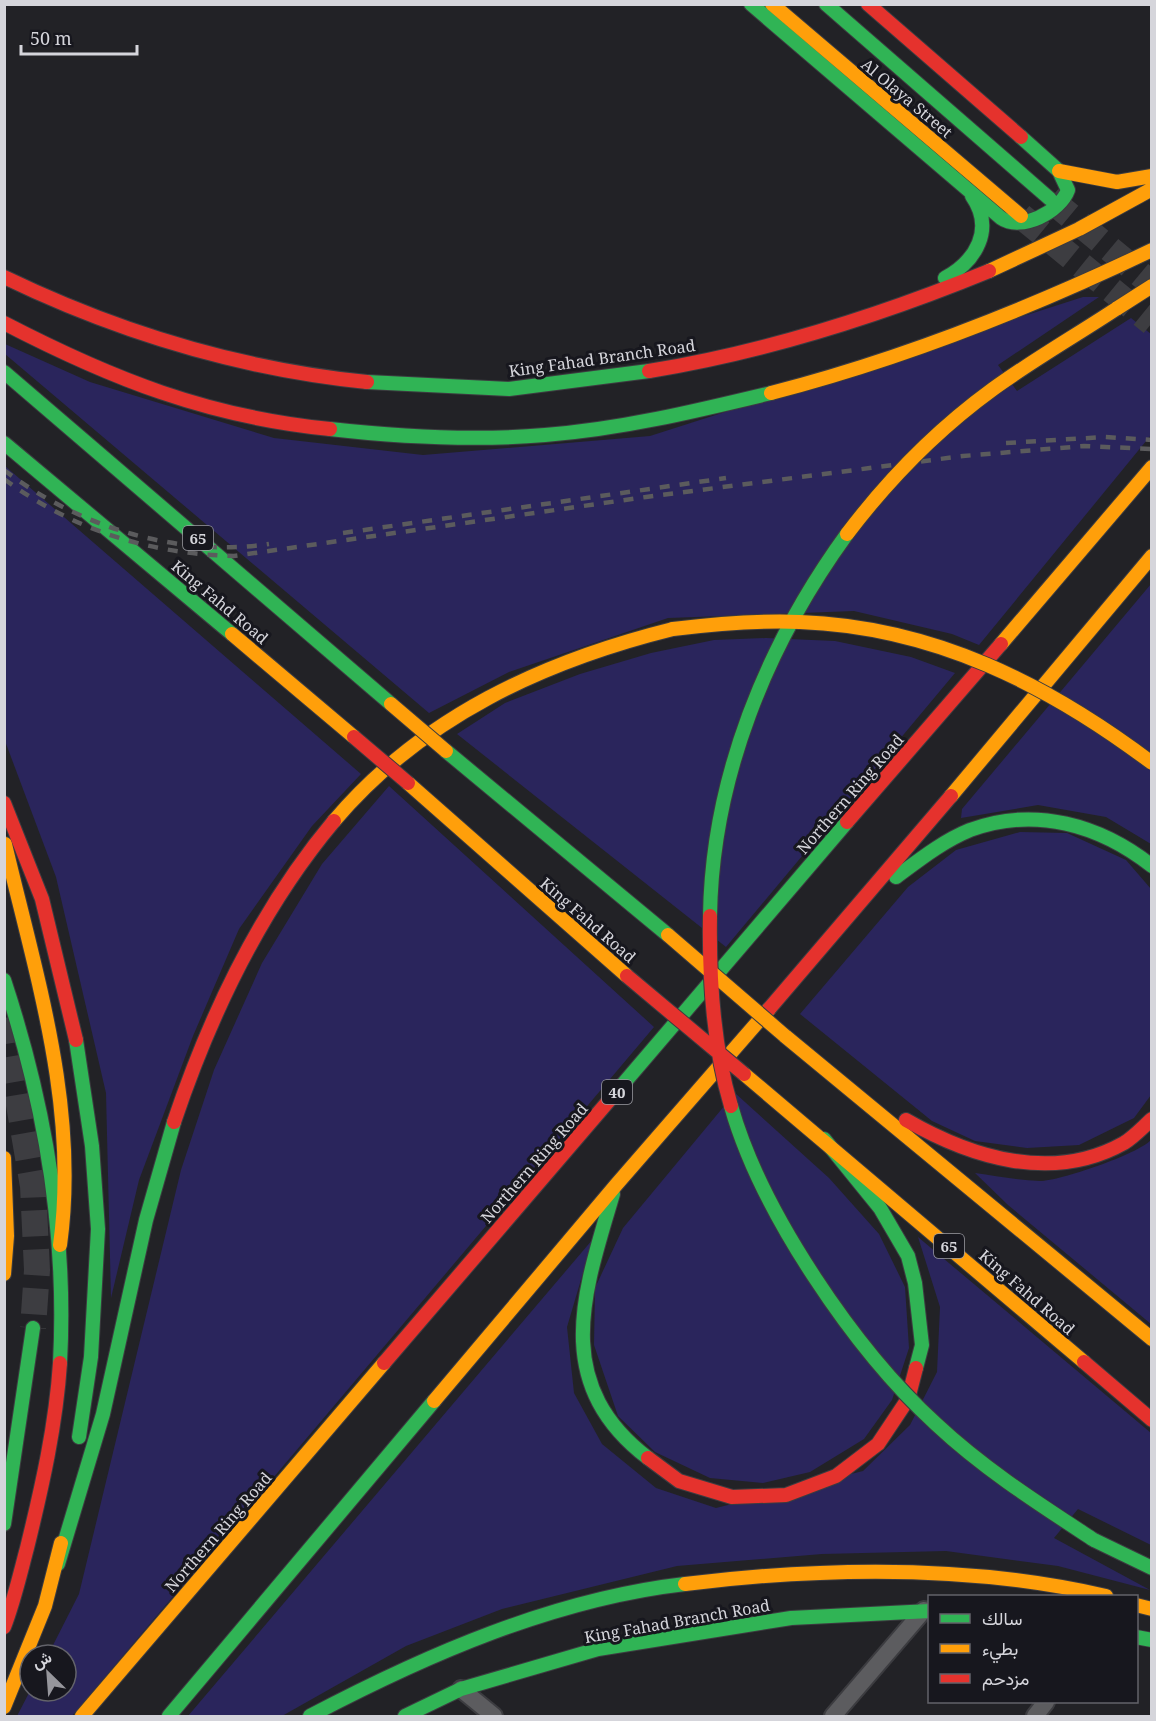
<svg xmlns="http://www.w3.org/2000/svg" width="1156" height="1721" font-family="'Noto Serif',Vazirmatn,serif">
<style>
.green{fill:#2a255c}
.lines{fill:none;stroke-linecap:round;stroke-linejoin:round}
.primary-tunnel{stroke:#3d3d41;stroke-width:26;stroke-dasharray:26 13;stroke-linecap:butt}
.street-casing{stroke:#3c3c40;stroke-width:20}
.fast-casing{stroke:#3c3c40;stroke-width:16}
.slow-casing{stroke:#3c3c40;stroke-width:16}
.jam-casing{stroke:#3c3c40;stroke-width:16}
.street{stroke:#5c5c5f;stroke-width:16}
.fast{stroke:#30b455;stroke-width:14}
.slow{stroke:#ff9f0a;stroke-width:14}
.jam{stroke:#e5322d;stroke-width:14}
.rail{stroke:#5b5b5d;stroke-width:4.5;stroke-dasharray:10 10;stroke-linecap:butt}
.fast-bridge-casing{stroke:#3c3c40;stroke-width:16;stroke-linecap:butt}
.slow-bridge-casing{stroke:#3c3c40;stroke-width:16;stroke-linecap:butt}
.jam-bridge-casing{stroke:#3c3c40;stroke-width:16;stroke-linecap:butt}
.fast-bridge{stroke:#30b455;stroke-width:14}
.slow-bridge{stroke:#ff9f0a;stroke-width:14}
.jam-bridge{stroke:#e5322d;stroke-width:14}
.labels{text-anchor:middle;dominant-baseline:central;stroke-width:6;stroke-linejoin:round;paint-order:stroke}
.shield{fill:#17171e;stroke:#9c9ca2;stroke-width:1.5}
.shield-label{font-size:15px;font-weight:bold;fill:#d5d5db}
.street-label{font-size:16px;fill:#d5d5db;stroke:#17171e}
</style>
<rect width="100%" height="100%" fill="#222226"/>
<path class="green" d="M1083,297h16l-101,68 19,26 114,-73 20,16v101l-172,210 -27,-11 -98,-23 -186,7 -159,54 -80,41 -424,-359v-10l85,38 184,56 149,17 227,-19z
M5,466l356,308 -49,52 -73,103 -46,107 -54,144 -28,118 -5,-205 -50,-216 -51,-136z
M1151,584v260l-45,-27 -68,-12 -77,13 1,-9z
M766,638l69,3 76,16 44,16 -229,274 -269,-213 48,-31 75,-29 71,-21 63,-13z
M389,786l265,241 -582,689h-55l13,-25h36v-36h-18l31,-61 102,-424 33,-100 48,-107 60,-99z
M1020,832l47,1 59,27 25,29v206l-17,23 -55,27 -52,3 -52,-7 -43,-20 -132,-107 108,-127 48,-37z
M735,1093l94,85 50,56 26,53 4,61 -17,52 -28,39 -54,33 -47,11 -53,-5 -55,-26 -37,-36 -24,-71 1,-57 28,-60z
M1151,1140v184l-143,-119 -33,-32c21,3 43,7 65,8 20,0 98,-27 111,-41z
M918,1237l233,196v112l-73,-36 -24,29 96,52 -92,-24 -112,-15 -124,3 -145,12 -175,43 -96,37 -124,70h-94l405,-477 -26,88 7,66 28,51 54,44 60,20 147,-37 47,-46 27,-53 3,-65z"/>
<g class="lines">
<path class="primary-tunnel" d="M1050,199l102,85
M1021,216l131,107
M4,1018l29,168 4,84 -4,58"/>
<g class="street-casing">
<path id="street" d="M461,1689l33,27
M833,1716l91,-106
M1035,1716l11,-14"/>
</g>
<g class="fast-casing">
<path id="fast" d="M751,4l250,214c20,14 59,-6 67,-28l-9,-19 -38,-34
M826,4l224,195
M945,278c31,-17 50,-49 27,-82
M4,372l387,332
M367,382l142,7 140,-18
M330,429c71,8 144,12 215,6 77,-6 151,-24 226,-42
M4,443l228,191
M446,751l222,184
M896,877c23,-17 47,-36 74,-47 65,-24 130,-5 182,36
M4,980c41,124 63,252 56,383
M76,1040l16,106 6,83 -7,128 -12,80
M612,1097l235,-275
M824,1139l56,69 28,48 7,27 7,62 -6,23
M613,1194c-29,98 -63,189 35,264
M4,1524l29,-196
M1094,1540l58,28
M58,1564l45,-150 43,-194 28,-98
M1136,1637l16,3
M169,1716l265,-315
M310,1716c116,-61 244,-117 375,-132
M405,1716l56,-27 137,-40 193,-31 139,-7"/>
</g>
<g class="slow-casing">
<path id="slow" d="M772,4l249,212
M1059,171l58,11 35,-6
M989,271l90,-42 73,-40
M1116,309l36,-23
M771,393c132,-34 258,-84 381,-143
M232,634l122,103
M1001,644l151,-177
M408,783l219,193
M951,796l201,-240
M334,821c88,-104 210,-160 339,-192
M5,844c31,132 74,264 55,401
M785,1036l367,303
M744,1074l340,288
M4,1158l3,78 -3,38
M434,1401l182,-216 153,-176
M685,1584c139,-17 284,-20 421,12
M1136,1605l16,4
M4,1707l41,-101 16,-63
M82,1716l302,-353"/>
</g>
<g class="jam-casing">
<path id="jam" d="M868,4l153,133
M4,277c116,56 235,92 363,105
M4,323c108,56 204,94 326,106
M649,371c117,-19 230,-55 340,-100
M4,803l38,96 34,141
M847,822l154,-178
M769,1009l182,-213
M906,1120c66,38 147,63 218,23 10,-6 19,-16 28,-24
M174,1122c36,-107 87,-214 160,-301
M1084,1362l68,58
M384,1363l228,-266
M648,1458l31,23 53,16 54,-2 50,-19 42,-32 30,-45 8,-31
M4,1627c10,-26 16,-53 23,-79 15,-61 29,-123 33,-185"/>
</g>
<use href="#street" class="street"/>
<use href="#fast" class="fast"/>
<use href="#slow" class="slow"/>
<use href="#jam" class="jam"/>
<path class="rail" d="M1006,443l99,-6 47,3
M4,470c73,56 173,88 265,74
M4,479c69,51 145,75 230,77l412,-59 317,-41 121,-10 68,3
M343,533l383,-55"/>
<g class="fast-bridge-casing">
<path id="fast-bridge" d="M710,916c2,-138 57,-272 137,-382
M731,1106c30,106 124,244 205,318 48,45 103,80 158,116"/>
</g>
<g class="slow-bridge-casing">
<path id="slow-bridge" d="M847,534c41,-54 91,-105 146,-145 40,-29 82,-53 123,-80
M673,629c42,-5 84,-9 127,-7 134,5 247,62 352,141
M391,704l55,47
M668,935l117,101"/>
</g>
<g class="jam-bridge-casing">
<path id="jam-bridge" d="M354,737l54,46
M710,916c-1,62 3,130 21,190
M627,976l117,98"/>
</g>
<use href="#fast-bridge" class="fast-bridge"/>
<use href="#slow-bridge" class="slow-bridge"/>
<use href="#jam-bridge" class="jam-bridge"/>
</g>
<g class="labels">
<g class="shield">
<rect x="183" y="526" width="30" height="24" rx="4.5"/>
<rect x="602" y="1080" width="30" height="24" rx="4.5"/>
<rect x="934" y="1234" width="30" height="24" rx="4.5"/>
</g>
<g class="shield-label">
<text x="198" y="538">65</text>
<text x="617" y="1092">40</text>
<text x="949" y="1246">65</text>
</g>
<g class="street-label">
<text transform="translate(907 98) rotate(40)">Al Olaya Street</text>
<text transform="translate(602 358) rotate(-8)">King Fahad Branch Road</text>
<text transform="translate(220 602) rotate(40)">King Fahd Road</text>
<text transform="translate(850 794) rotate(-49)">Northern Ring Road</text>
<text transform="translate(588 920) rotate(41)">King Fahd Road</text>
<text transform="translate(534 1163) rotate(-49)">Northern Ring Road</text>
<text transform="translate(1027 1292) rotate(41)">King Fahd Road</text>
<text transform="translate(218 1532) rotate(-49)">Northern Ring Road</text>
<text transform="translate(677 1621) rotate(-10)">King Fahad Branch Road</text>
</g>
</g>
<rect width="1156" height="1721" fill="none" stroke="#d5d5db" stroke-width="12"/>
<rect x="928" y="1595" width="210" height="108" fill="#17171e" stroke="#63636a" stroke-width="1.5"/>
<rect x="940" y="1614" width="30" height="9" fill="#30b455" stroke="#63636a" stroke-width="1.5"/>
<text x="982" y="1625" font-size="18" fill="#d5d5db">سالك</text>
<rect x="940" y="1644" width="30" height="9" fill="#ff9f0a" stroke="#63636a" stroke-width="1.5"/>
<text x="982" y="1655" font-size="18" fill="#d5d5db">بطيء</text>
<rect x="940" y="1674" width="30" height="9" fill="#e5322d" stroke="#63636a" stroke-width="1.5"/>
<text x="982" y="1685" font-size="18" fill="#d5d5db">مزدحم</text>
<g transform="translate(48 1673) rotate(335)"><circle r="28" fill="#17171e" stroke="#63636a" stroke-width="1.5"/>
<path d="M0-4.5L10 22L0 15L-10 22Z" fill="#96969c"/>
<text y="-9" font-size="16" font-weight="bold" text-anchor="middle" fill="#d5d5db">ش</text>
</g>
<path d="M21 45v9h116v-9" fill="none" stroke="#d5d5db" stroke-width="3"/>
<text x="30" y="45" font-size="18" fill="#d5d5db" stroke="#17171e" stroke-width="4.5" paint-order="stroke">50 m</text>
</svg>
